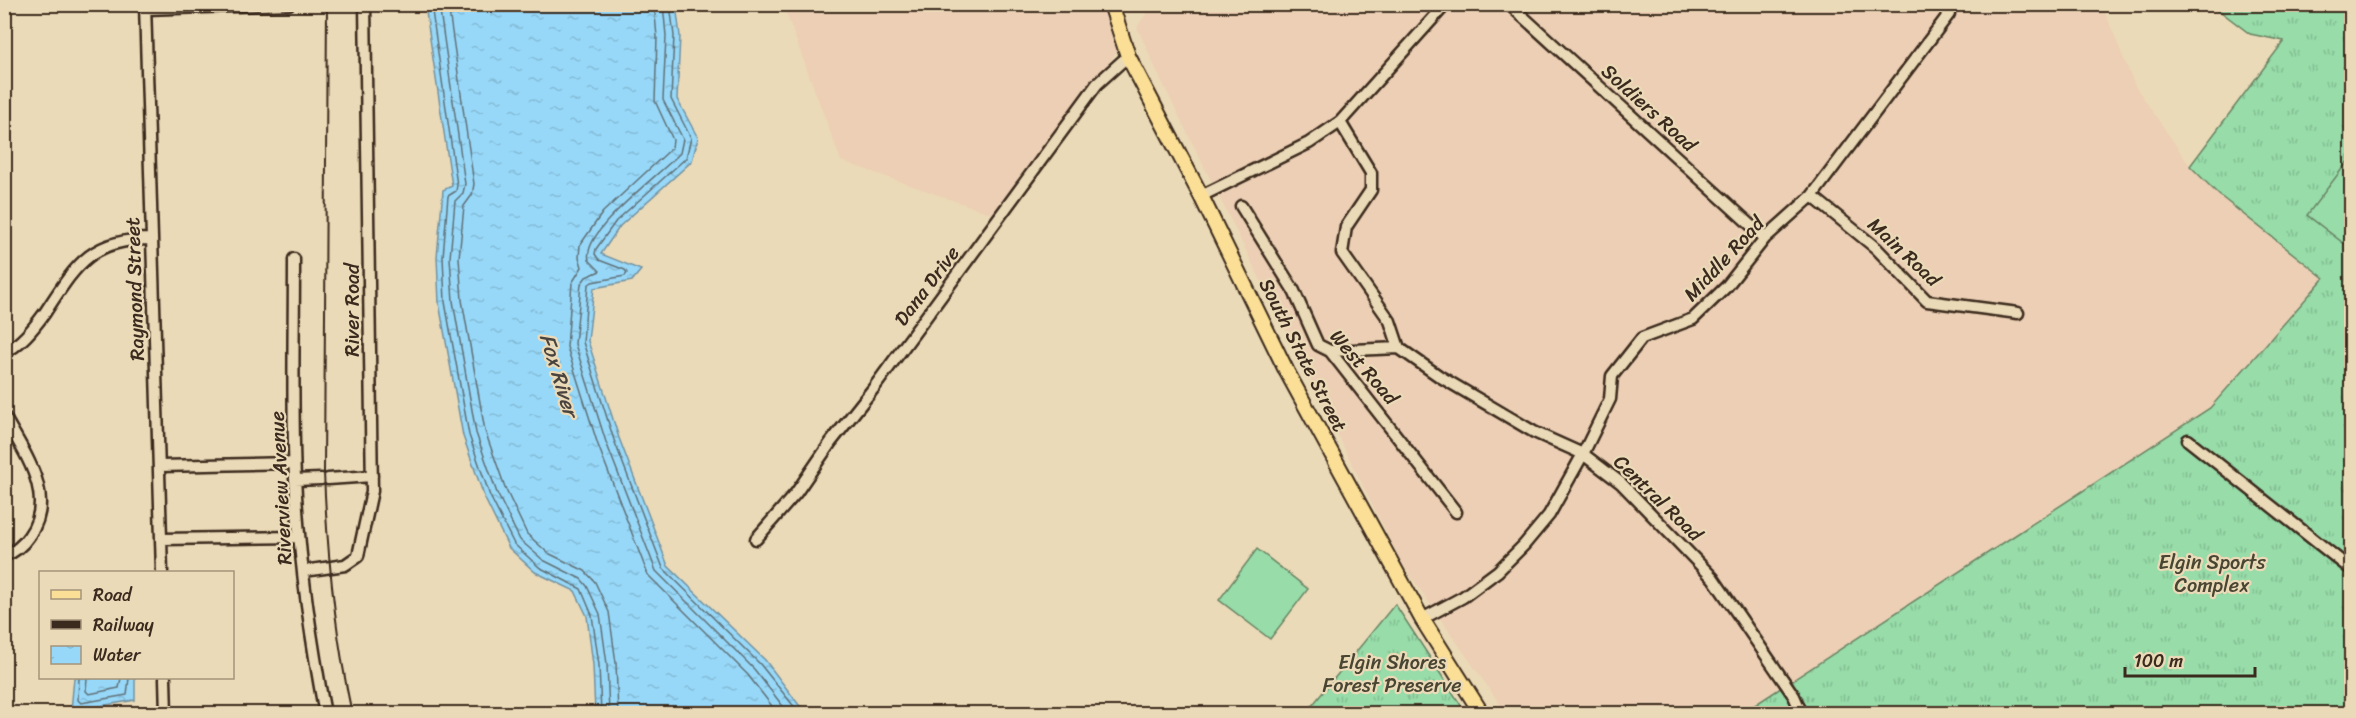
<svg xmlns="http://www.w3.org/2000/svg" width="2356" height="718" font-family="Sriracha,sans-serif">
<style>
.built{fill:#eccfb4}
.grass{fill:url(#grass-tufts);stroke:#698364;stroke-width:1.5}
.garden{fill:#97dca9;stroke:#698364;stroke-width:1.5}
.water{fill:url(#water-ripples);stroke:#7292a1;stroke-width:1.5}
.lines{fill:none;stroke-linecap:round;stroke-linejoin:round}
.shore{stroke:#607076;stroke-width:1.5}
.minor-casing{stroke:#3b2a1e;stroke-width:15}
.major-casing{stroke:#3b2a1e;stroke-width:18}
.minor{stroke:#ebdab7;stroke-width:10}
.major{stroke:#fbdf96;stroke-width:14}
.rail{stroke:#3b2a1e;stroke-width:2}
.labels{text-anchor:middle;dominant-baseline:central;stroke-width:4.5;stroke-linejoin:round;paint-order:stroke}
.street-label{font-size:20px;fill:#3b2a1e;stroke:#ebdab7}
.park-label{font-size:20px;fill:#494533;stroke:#ebdab7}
.water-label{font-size:21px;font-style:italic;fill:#49443f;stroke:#ebdab7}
</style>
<defs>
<pattern id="grass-tufts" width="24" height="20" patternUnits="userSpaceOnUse" patternTransform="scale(1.5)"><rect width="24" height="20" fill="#97dca9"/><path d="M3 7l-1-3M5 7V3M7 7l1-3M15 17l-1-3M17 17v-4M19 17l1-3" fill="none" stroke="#83bd91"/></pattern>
<pattern id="water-ripples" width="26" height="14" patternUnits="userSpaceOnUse" patternTransform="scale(1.5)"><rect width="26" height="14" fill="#97d8f9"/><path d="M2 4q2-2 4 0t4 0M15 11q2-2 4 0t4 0" fill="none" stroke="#83bad5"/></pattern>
</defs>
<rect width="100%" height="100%" fill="#ebdab7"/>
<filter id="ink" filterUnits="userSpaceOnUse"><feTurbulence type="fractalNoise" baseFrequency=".0167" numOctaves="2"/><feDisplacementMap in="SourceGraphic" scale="12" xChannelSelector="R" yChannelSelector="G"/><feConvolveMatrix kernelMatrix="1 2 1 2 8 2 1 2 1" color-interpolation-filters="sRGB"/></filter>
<g filter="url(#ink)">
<path class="built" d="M1153,4l949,1 33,81 55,80 29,29 106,82 -137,163 -440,273h-242l-105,-151 -242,-486 -22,-49z
M783,5h327l11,41 -123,170 -157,-55z"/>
<path class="grass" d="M2212,5h139v708l-610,1 469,-306 114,-130 -105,-83 -29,-29 94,-125 -34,-7z
M1395,604l71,109h-160z"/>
<path class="garden" d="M2351,157v92l-44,-34z
M1257,549l51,40 -38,50 -51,-39z"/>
<path class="water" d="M425,5h251l4,31 -3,63 21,39 -6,23 -72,65 -19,28 40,16 -9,11 -38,7 -6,53 31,97 49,128 97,94 34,45 10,8h-214l-2,-48 -6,-49 -12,-25 -40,-19 -26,-24 -24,-49 -22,-63 -24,-133 -2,-46 6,-67 9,-4z
M74,678h61v22l-64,11z"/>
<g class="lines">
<path class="shore" d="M431,4l26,181 -1,6 -8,5 -5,61 2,45 24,133 21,61 24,48 25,23 42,22 11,26 7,50 2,49
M439,4l26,180 -2,9 -8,8 -5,57 3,43 23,132 21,60 23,47 23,20 38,19 6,7 13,28 7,50 2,50
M448,4l26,180 -2,11 -8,11 -5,52 3,42 23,131 21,59 21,44 21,19 37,18 10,11 14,30 7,51 2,51
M654,4l3,33 -2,64 18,39 -1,8 -69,64 -23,33 -1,12 3,10 -10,16 -5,64 31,98 50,130 100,100 30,39
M663,4l3,32 -3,64 20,39 -3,14c-19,21 -99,78 -91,107l11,11 -14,6 -5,7 -6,60 31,98 50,129 98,98 35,45
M670,4l4,32 -3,63 20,39 -5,20 -70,63 -20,28 -1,5 4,6 26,10 2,3 -2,3 -33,6 -4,3 -5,57 31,98 49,128 97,96 40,50
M79,678l-1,22 3,3 46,-8 2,-17
M87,678l-1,13 3,3 30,-6 2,-10"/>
<g class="minor-casing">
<path id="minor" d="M145,4l17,568
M1509,4l256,234
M146,9l143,-5
M1340,122l31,51v17l-25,37 -4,26 48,68 9,27
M1201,196l108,-53 31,-21 106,-118
M1812,196l64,52 51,53 91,12
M1241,206l53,85 24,54 12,6 126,161
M294,259c0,73 -2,146 1,219 4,79 15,158 30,236
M1330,351l69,-3 40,28 95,56 49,22 38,29 92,95 81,118 8,18
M4,353c17,-9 29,-24 40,-39 31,-47 45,-75 107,-75
M4,416c19,36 54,80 25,120 -6,9 -14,16 -25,20
M2188,440l164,130
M160,466l134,-3
M328,479l44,-3
M295,480l26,-1
M162,539l137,-2
M756,539l40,-46 35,-51 42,-53 224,-305 31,-28
M304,571l41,-6 13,-9 14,-65 -7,-487
M1422,619l41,-22 35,-26 26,-26 25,-30 34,-61 27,-55 2,-23 30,-38 51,-19 34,-33 38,-48 47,-42 137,-182 -2,-10
M165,678l1,36"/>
</g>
<g class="major-casing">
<path id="major" d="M1111,4l17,52 73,140 86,176 135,247 60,95"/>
</g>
<use href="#minor" class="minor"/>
<use href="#major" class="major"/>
<path class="rail" d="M327,4l-3,468c3,81 11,162 28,242"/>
</g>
</g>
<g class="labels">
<g class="street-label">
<text transform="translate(1649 108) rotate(42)">Soldiers Road</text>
<text transform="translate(1904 252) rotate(43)">Main Road</text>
<text transform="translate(1724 259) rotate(-47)">Middle Road</text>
<text transform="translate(927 286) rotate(-53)">Dana Drive</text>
<text transform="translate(135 289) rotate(-92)">Raymond Street</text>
<text transform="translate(352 310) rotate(-90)">River Road</text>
<text transform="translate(1303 355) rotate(63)">South State Street</text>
<text transform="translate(1364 367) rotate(49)">West Road</text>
<text transform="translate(281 488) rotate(-93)">Riverview Avenue</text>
<text transform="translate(1658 498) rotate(44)">Central Road</text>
</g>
<g class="park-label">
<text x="2212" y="562">Elgin Sports<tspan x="2212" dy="23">Complex</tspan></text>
<text x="1392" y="662">Elgin Shores<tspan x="1392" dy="23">Forest Preserve</tspan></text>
</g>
<g class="water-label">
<text transform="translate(559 375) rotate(73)">Fox River</text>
</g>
</g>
<rect width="2356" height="718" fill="none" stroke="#ebdab7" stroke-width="24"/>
<rect x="12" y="12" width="2332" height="694" fill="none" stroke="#3b2a1e" stroke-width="2" filter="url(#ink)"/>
<rect x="39" y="571" width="195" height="108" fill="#ebdab7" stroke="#a5947a" stroke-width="1.5"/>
<rect x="51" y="590" width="30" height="9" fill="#fbdf96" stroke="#a5947a" stroke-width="1.5"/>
<text x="93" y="601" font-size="18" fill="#3b2a1e">Road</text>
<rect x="51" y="620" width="30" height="9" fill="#3b2a1e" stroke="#a5947a" stroke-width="1.5"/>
<text x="93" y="631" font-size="18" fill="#3b2a1e">Railway</text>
<rect x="51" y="646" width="30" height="18" fill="url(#water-ripples)" stroke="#a5947a" stroke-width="1.5"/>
<text x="93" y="661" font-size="18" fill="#3b2a1e">Water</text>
<path d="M2125 667v9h130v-9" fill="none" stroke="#3b2a1e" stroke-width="3"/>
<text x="2134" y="667" font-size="18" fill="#3b2a1e" stroke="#ebdab7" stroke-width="4.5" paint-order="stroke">100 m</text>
</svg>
